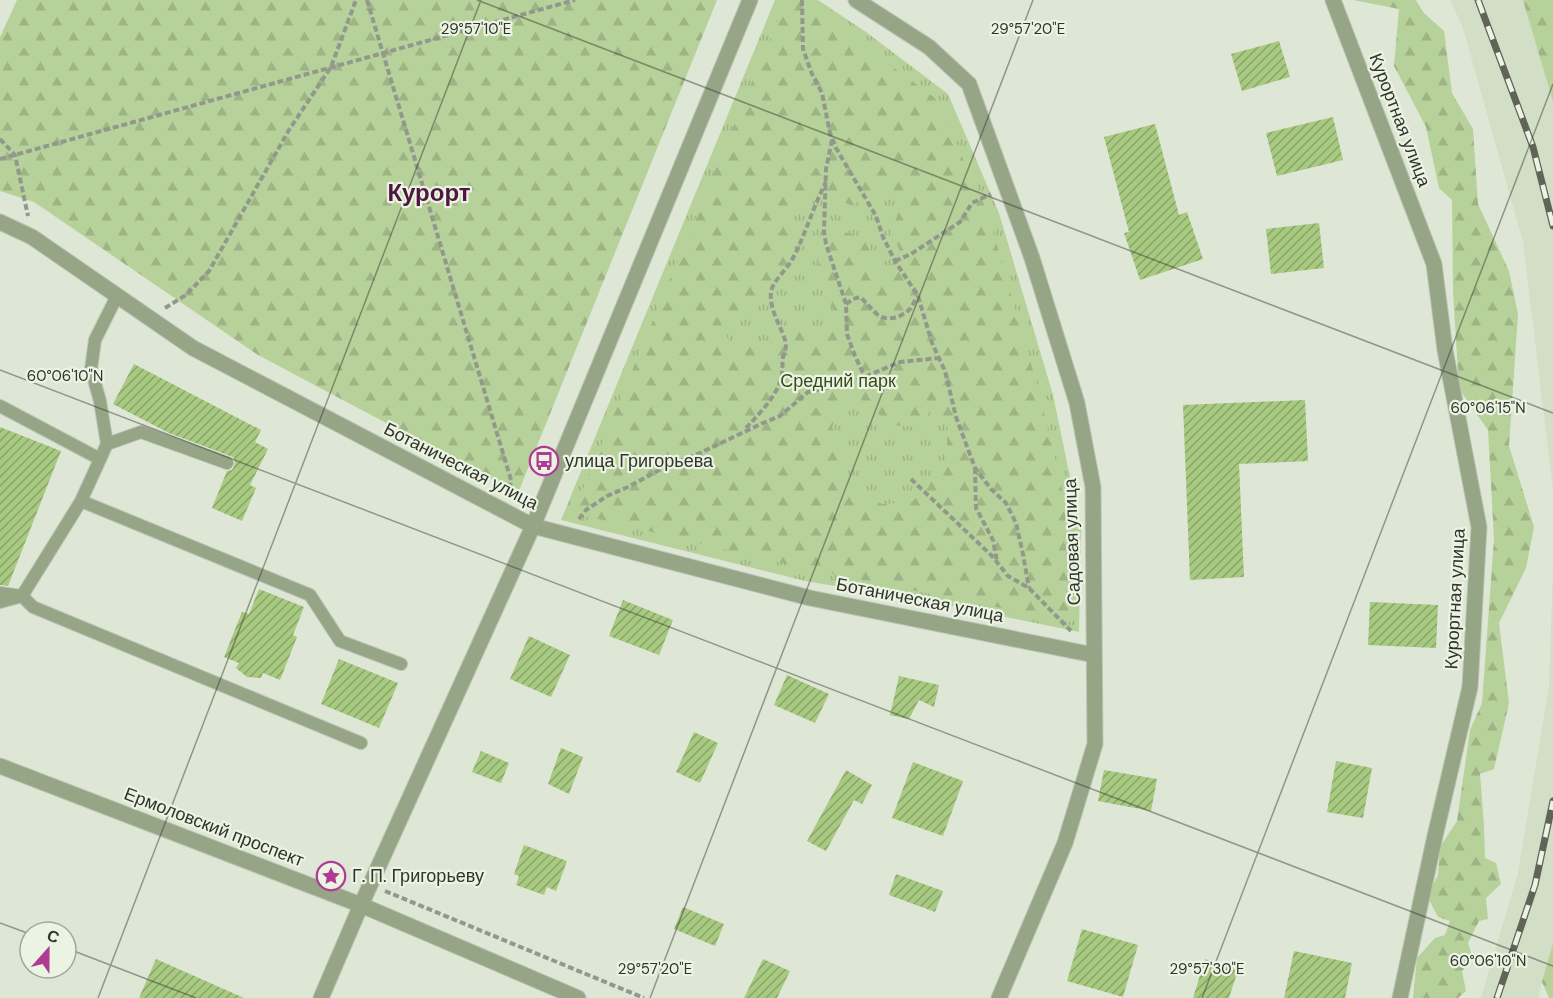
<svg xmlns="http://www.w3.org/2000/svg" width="1553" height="998" font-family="'DM Sans',sans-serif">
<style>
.built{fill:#d2dec5}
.grass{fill:url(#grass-tufts)}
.forest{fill:url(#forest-firs);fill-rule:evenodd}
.building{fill:url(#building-hatch)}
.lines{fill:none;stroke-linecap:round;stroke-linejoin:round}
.service-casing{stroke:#bbc3b3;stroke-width:14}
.minor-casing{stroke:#bbc3b3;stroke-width:17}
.tertiary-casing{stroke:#bbc3b3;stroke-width:17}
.path{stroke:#92988b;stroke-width:4;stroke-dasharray:6 3;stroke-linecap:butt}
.service{stroke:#96a586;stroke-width:12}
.minor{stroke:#96a586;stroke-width:15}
.tertiary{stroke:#96a586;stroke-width:15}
.rail-casing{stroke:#5f6359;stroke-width:7}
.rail{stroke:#ebf4e2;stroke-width:4.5;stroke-dasharray:14;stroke-linecap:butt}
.ticks{fill:none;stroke:#31342d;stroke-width:1.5;stroke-opacity:0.45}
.labels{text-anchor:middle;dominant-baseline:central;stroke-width:4.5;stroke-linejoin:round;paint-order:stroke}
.street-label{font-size:18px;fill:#31342d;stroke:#ebf4e2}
.park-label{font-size:18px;fill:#374c1a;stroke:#ebf4e2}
.poi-label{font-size:18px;fill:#31342d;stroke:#ebf4e2;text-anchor:start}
.district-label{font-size:24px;font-weight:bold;fill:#4e1641;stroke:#ebf4e2}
.ticks-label{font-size:15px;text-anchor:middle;fill:#31342d;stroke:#ebf4e2;stroke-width:4.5;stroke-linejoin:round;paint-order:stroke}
</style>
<defs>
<pattern id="grass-tufts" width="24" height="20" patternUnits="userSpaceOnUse" patternTransform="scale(1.5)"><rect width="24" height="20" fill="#b7d19a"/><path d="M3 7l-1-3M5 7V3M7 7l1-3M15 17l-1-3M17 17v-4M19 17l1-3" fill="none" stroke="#9eb485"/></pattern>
<pattern id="forest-firs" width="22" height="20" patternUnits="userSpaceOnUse" patternTransform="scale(1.5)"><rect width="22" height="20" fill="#b7d19a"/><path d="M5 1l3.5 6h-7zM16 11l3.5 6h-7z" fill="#9eb485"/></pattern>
<pattern id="building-hatch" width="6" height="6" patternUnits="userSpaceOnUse" patternTransform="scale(1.5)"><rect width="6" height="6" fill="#a7c980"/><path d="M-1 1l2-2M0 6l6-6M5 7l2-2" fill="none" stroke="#89a469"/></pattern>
</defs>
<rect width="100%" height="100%" fill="#dee7d5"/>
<path class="built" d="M1450,0h73l30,102v388l-30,-248 -60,-214z
M1553,567v376l-15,55h-57l37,-125 31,-187z"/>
<path class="grass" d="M775,0h43l48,32 82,62 51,119 54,182 28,135 -2,102 -131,-27 -143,-24 -244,-61z"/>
<path class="forest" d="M17,0h700l-199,493 -260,-138 -224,-153 -34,-11v-154z
M786,0h16l133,98 52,113 53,184 31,132 -1,95 -267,-54 -230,-55zM812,191l39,14 26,-12 26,9 -12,29 15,34 -27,12 -15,-39 -26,-8 -24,43 20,37 -13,16 -86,24 -11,-18 66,-55 1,-56zM860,399l32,26 29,2 9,-16 18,9 -2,46 -34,36 -29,2 -39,-13 -1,-34 -13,-24 12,-33z
M1353,0h63l7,12 21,19 8,62 21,36 5,75 31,67 9,43 -9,132 25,81 -8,41 -27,55 10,80 -15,66 -14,5 4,51 1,33 11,5 5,21 -15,14 2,21 -9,2 -11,22 5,16 -11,12 4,20 -8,7h-45l4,-40 18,-20 10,-3 5,-14 -12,-4 -11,-21 11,-21 2,-28 17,-26 13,-91 12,-27 12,-164 -6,-109 -29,-41 -6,-98 -1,-91 -13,-12 -13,-61 -32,-61 5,-57z
M1523,0h30v102z
M1553,943v55h-4l-7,-16z"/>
<path class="building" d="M1279,41l11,36 -48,14 -11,-37z
M1333,117l10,43 -66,16 -11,-43z
M1155,124l24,91 8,-3 16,47 -63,21 -16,-47 5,-1 -25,-95z
M1319,223l5,45 -53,6 -5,-45z
M134,364l127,66 -6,12 13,7 -18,36 6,3 -14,33 -30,-13 15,-37 5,-1 2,-4 1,-4 -2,-5 -64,-24 -56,-29z
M1305,400l3,61 -69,3 5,113 -54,3 -7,-175z
M0,427l61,24 -53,135 -8,-1z
M259,589l45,18 -11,28 4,2 -17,43 -17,-7 -2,5 -14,-1 -11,-9 3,-5 -15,-6 18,-45 7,2z
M623,600l50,20 -14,35 -50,-19z
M1370,602l68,3 -2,43 -68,-3z
M529,636l41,19 -19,42 -41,-18z
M339,659l59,24 -19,45 -58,-24z
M787,675l42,19 -14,29 -41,-18z
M899,676l40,9 -5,22 -15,-7 -10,19 -19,-4z
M694,732l24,11 -18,40 -24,-11z
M561,748l22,9 -14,37 -21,-10z
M481,751l28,12 -8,20 -29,-11z
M1336,761l36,7 -9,50 -36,-6z
M913,762l50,19 -20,55 -51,-18z
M846,770l26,15 -10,19 -8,-4 -28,51 -19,-10z
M1104,770l53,9 -6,32 -53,-10z
M524,845l43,16 -11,30 -9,-4 -3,8 -28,-10 3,-9 -5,-2z
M896,874l47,17 -8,21 -46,-17z
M683,907l41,17 -9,22 -41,-17z
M1082,929l56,16 -15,52 -56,-16z
M1294,951l58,12 -7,35h-61z
M156,959l88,39h-105z
M763,959l27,12 -13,27h-33z
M1205,959l33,11 -9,28h-36z"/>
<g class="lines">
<g class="service-casing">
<path id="service" d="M0,406l100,53
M107,444l-7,-43 -9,-32 4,-29 22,-44
M81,501l229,94 30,46 61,23
M0,593l22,3 11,11 328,136
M0,602l22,-6 59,-95 26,-57 34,-12 86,31"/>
</g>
<g class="minor-casing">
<path id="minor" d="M856,0l73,47 40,37 63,174 45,145 16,84 2,257 -30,99 -66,155
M1333,0l101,264 11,86 34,177 -9,160 -35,149 -35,162
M0,222l32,15 161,111 340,178 277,72 284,57
M0,766l361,139 -40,93"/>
</g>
<g class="tertiary-casing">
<path id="tertiary" d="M578,998l-217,-93 172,-379 217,-526"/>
</g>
<path class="path" d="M367,0l144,480 -2,14
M802,0l1,49 9,25 10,19 8,40 6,15 40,68 7,21 12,24 23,35 14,47 13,28 11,46 19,51 16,21 15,14 10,20 7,31 6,34
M0,139l15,16 13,61
M832,140l-6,29 -2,63 2,12 20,60 1,30 8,22 10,21
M0,159l575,-159
M895,261l16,-7 49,-32 12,-19 19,-9
M846,304l7,-5 7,-2c7,6 11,12 18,18 9,7 24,2 32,-6 3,-4 5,-9 8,-13
M165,308l21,-13 23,-24 80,-141 42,-63 25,-67
M746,428c13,-14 28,-29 35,-48 2,-7 1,-15 2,-23 2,-6 4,-10 2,-17 -5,-16 -16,-31 -14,-48 1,-10 17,-24 22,-34 13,-25 20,-51 33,-76
M975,468l1,40 17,32 4,21
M911,479l81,77 16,20 21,12 42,43
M579,519l7,-9 21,-14 21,-9 33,-18 39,-16 63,-30 17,-7 28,-24 42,-9 50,-21 39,-4
M385,891l259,107"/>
<use href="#service" class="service"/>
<use href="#minor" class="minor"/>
<use href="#tertiary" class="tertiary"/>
<g class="rail-casing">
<path id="rail" d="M1478,0l55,147 20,79
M1497,998l38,-113 18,-84"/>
</g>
<use href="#rail" class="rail"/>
</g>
<path class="ticks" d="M477,0l1076,413M0,370l1553,596M0,923l30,11M66,948l130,50M98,998l383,-998M650,998l383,-998M1202,998l351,-914"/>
<defs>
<g id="bus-ring" transform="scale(1.5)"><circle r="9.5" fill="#ebf4e2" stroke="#b03b94" stroke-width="1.5"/><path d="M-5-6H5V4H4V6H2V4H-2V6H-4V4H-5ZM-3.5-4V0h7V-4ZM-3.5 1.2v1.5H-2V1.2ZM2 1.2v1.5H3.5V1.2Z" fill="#b03b94"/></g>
<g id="sight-ring" transform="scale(1.5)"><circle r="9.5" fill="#ebf4e2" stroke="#b03b94" stroke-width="1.5"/><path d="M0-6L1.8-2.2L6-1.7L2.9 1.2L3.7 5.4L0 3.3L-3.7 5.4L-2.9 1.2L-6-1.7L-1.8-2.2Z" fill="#b03b94"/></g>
</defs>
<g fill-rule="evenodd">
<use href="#bus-ring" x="544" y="461"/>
<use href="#sight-ring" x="331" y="876"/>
</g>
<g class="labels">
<g class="street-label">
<text transform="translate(1400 120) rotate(69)">Курортная улица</text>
<text transform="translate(461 466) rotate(27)">Ботаническая улица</text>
<text transform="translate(1072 542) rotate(-92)">Садовая улица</text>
<text transform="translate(1455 599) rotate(-87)">Курортная улица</text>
<text transform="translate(920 600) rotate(11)">Ботаническая улица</text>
<text transform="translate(214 827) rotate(21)">Ермоловский проспект</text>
</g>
<g class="park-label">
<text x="838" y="381">Средний парк</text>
</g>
<g class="poi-label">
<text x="565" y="461">улица Григорьева</text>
<text x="352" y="876">Г. П. Григорьеву</text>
</g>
<g class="district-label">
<text x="429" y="192">Курорт</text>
</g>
</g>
<g class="ticks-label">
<text x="476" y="34">29°57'10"E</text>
<text x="1028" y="34">29°57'20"E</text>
<text x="65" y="381">60°06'10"N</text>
<text x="1488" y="413">60°06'15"N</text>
<text x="1488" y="966">60°06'10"N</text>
<text x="655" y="974">29°57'20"E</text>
<text x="1207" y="974">29°57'30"E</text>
</g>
<g transform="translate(48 950) rotate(21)"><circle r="28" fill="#ebf4e2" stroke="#a1a79a" stroke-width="1.5"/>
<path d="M0-4.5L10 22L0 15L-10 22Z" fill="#b03b94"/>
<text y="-9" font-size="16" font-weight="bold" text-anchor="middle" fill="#31342d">С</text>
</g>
</svg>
